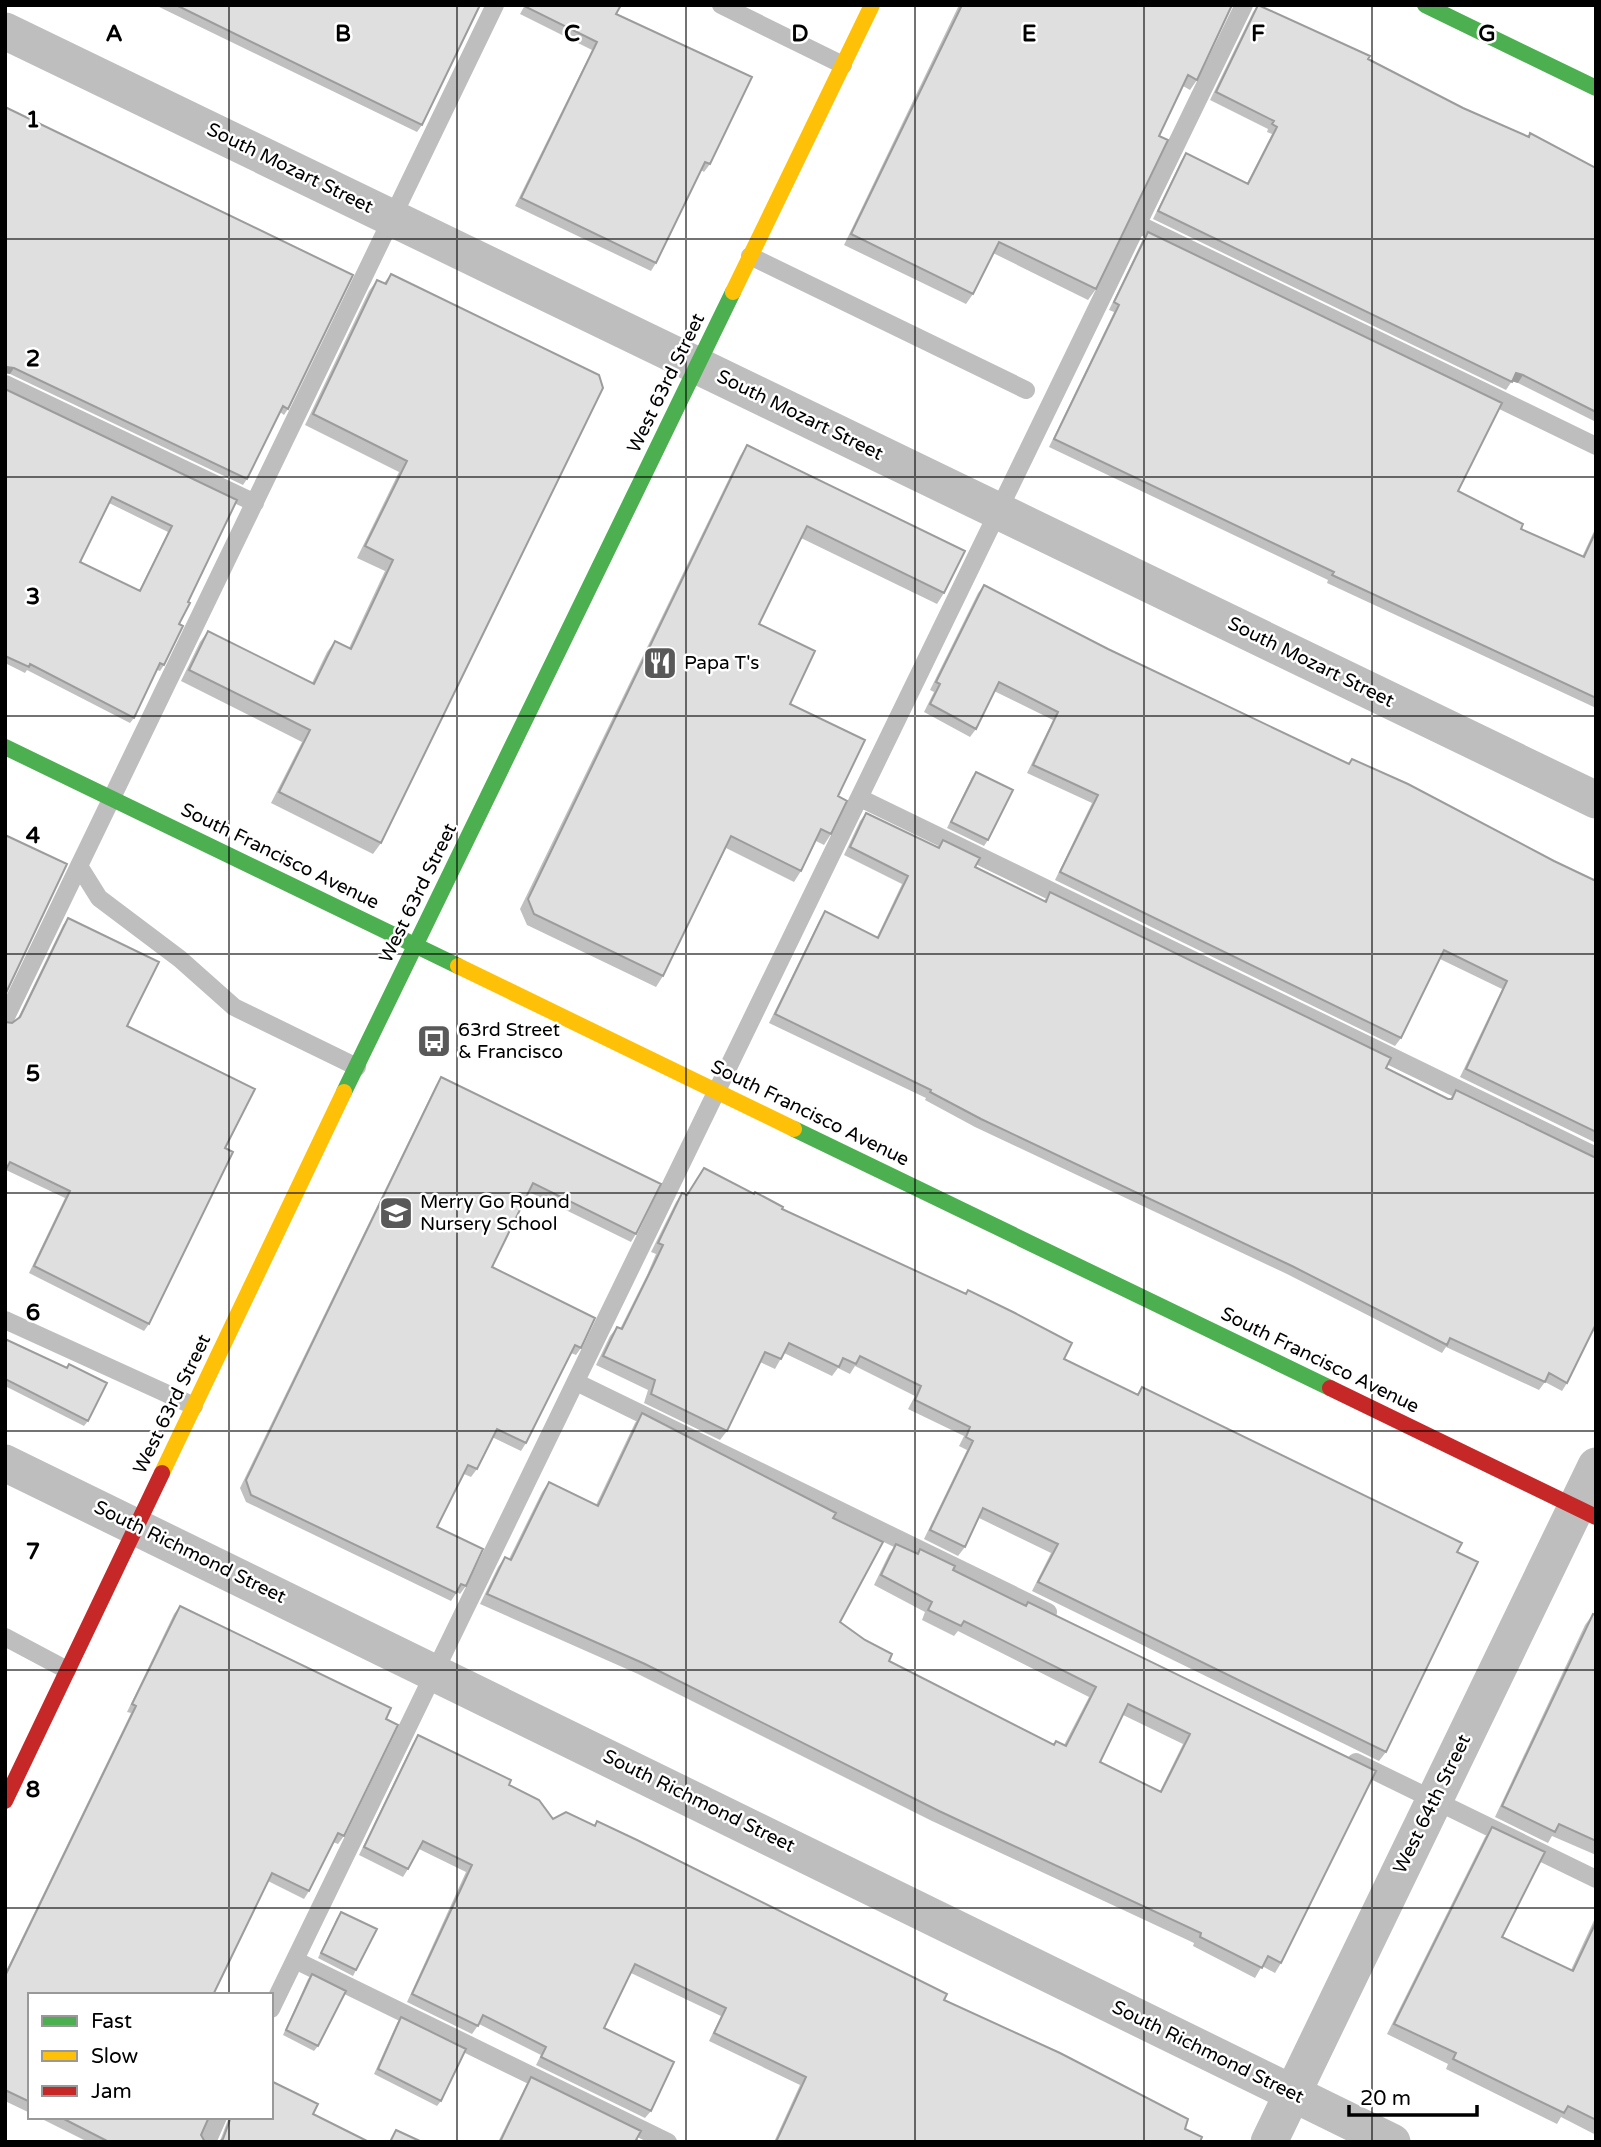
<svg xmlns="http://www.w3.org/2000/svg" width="1601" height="2147" font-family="'Varela Round',sans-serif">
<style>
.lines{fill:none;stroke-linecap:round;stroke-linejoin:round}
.lane{stroke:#bebebe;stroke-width:18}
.street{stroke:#bebebe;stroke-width:37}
.fast{stroke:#4caf50;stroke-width:16}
.slow{stroke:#ffc107;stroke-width:16}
.jam{stroke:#c62828;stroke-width:16}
.wall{fill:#c0c0c0;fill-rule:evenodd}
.shaded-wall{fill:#9c9c9c}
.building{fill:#dfdfdf;stroke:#9c9c9c;stroke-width:2;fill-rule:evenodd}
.grid{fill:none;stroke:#000;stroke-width:2;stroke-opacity:0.55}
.labels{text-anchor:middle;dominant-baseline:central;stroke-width:5;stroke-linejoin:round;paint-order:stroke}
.street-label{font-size:19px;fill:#000;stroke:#fff}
.poi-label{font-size:19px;fill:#000;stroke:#fff;text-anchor:start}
.grid-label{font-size:23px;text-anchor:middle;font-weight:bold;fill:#000;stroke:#fff;stroke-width:5;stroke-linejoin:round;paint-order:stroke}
</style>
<rect width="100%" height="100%" fill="#fff"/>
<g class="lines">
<path class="lane" d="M721,5l122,60
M1138,224l458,222
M750,256l276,134
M5,384l250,119
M860,798l736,358
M79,866l20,32 81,61 54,48 123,60
M5,1019l490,-1014
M5,1320l189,86
M576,1382l472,230
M5,1637l62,33
M1356,1762l240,117
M295,1960l373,182
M271,2009l973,-2004
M207,2142l11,-25"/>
<path class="street" d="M5,31l1591,769
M5,1463l1387,679
M1269,2142l327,-676"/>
<path class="fast" d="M1425,5l171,83
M5,747l453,219
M344,1092l389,-800
M794,1129l536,259"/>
<path class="slow" d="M733,292l139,-287
M458,966l336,163
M162,1473l182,-381"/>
<path class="jam" d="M1330,1388l266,129
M5,1801l157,-328"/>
</g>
<path class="wall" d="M155,5h321l-54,120 -5,7z
M525,5h96l-5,9 94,150 -6,8 -3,-2 -45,93 -5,8 -136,-65 77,-156 -72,-36z
M959,5h273l-35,75 -7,10 -7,-4 -24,50 -63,153 -8,11 -95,-47 -20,41 -7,10 -122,-59z
M1258,5l205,103 133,60v254l-78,-39 -6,-2 -6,9 -353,-171 28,-58 5,-8 61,30 25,-49 -5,-2 1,-3 -58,-29 43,-88z
M5,107l283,302 -4,6 -4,-3 -33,67 -4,6 -233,-111 -5,-1z
M1148,232l310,259 63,38 61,28 14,-30v181l-269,-125 1,-3 -279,-133 65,-135 -5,-2 34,-71z
M391,274l208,101 -218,468 -8,11 -102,-51 31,-61 -121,-61 19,-39 8,-11 104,52 15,-31 8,-11 14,7 36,-77 -28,-13 42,-86 -94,-47 64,-134 8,-11 7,3z
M5,389l232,111 -49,102 -24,63 -4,6 -3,-1 -23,48 -4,5 -103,-53 -2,3 -20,-10zM109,503l59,29 -29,59 -59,-29z
M747,445l197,148 -7,11 -136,-66 -42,86 31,80 48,92 -7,38 -7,11 -8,-4 -15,30 -7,11 -68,-34 -63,128 -7,11 -129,-62 -7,-16 220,-453z
M984,585l124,64 241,115 3,-5 202,102 42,20v262l-136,-66 42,-88 -62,-30 -39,79 -6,8 -340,-166 37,-77 -65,-30 26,-53 -59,-29 -18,38 -6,8 -46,-25 10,-20 -4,-2 48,-97z
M976,772l12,68 -4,6 -37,-18 25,-51z
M866,813l72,35 5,-8 32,27 69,34 6,-9 336,176 62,31h2l6,-9 111,293 -5,8 -17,-9 -6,8 -93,-43 -4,6 -155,-79 -312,-147 -50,-27 1,-2 -157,-75 51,-104 5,-8 52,26 25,-53 -58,-29 16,-34z
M68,918l59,108 98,122 -76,176 -5,7 -115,-58 36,-75 -59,-28 6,-147 6,-5 45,-93z
M441,1077l195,157 -5,8 -102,-50 -37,75 89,81 -5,7 -5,-2 -45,90 -5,8 -29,-14 -15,32 -6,8 -7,-3 -27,53 29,59 -6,8 -3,-2 -6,9 -205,-99 -6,-14 196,-403z
M704,1168l78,41 184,85 2,-4 96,69 73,36 5,-8 315,165 -71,200 -7,9 -347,-170 19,-38 -72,-35 -14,29 -7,9 -34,-17 43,-89 -8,-4 5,-10 -56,-27 7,-13 -60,-30 -5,8 -12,-6 -6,8 -48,-23 -9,16 -15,-7 -33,69 -7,9 -76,-37 4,-13 -52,-25 14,-29 7,-9 3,2 27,-54 9,-21 -5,-2 25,-50 6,-9 5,2z
M5,1339l61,29 3,-4 19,57 -4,5 -79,-40z
M642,1413l191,105 7,104 49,39 164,83 3,-3 8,4 25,-48 -131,-66 -4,5 -32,-16 3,-8 -51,-27 15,-31 7,-10 21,10 3,-5 33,21 73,36 2,-4 348,169 -95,192 -6,10 -13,-7 -7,12 -62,-32 1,-3 -262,-122 -294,-147 -158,-70 18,-37 7,-10 4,2 33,-67 7,-10 47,23 39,-82zM1123,1715l60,29 -23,47 -60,-29z
M180,1606l206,113 -42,117 -6,8 -5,-2 -24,49 -5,8 -36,-18 -238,114v118l-25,-12v-128l126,-260 -4,-1 47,-98z
M1593,1614l3,1v240l-44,-19 -4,7 -53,-26 90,-192z
M418,1735l91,50 44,34 41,7 3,-5 347,179 241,129 15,13h-426l26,-57 -91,-44 12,-25 -90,-43 -27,55 47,83 -6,7 -109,-53 5,-10 -62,-31 -7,10 -65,-32 59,-130 -47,-23 -11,20 -5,8 -44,-22 54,-112z
M1492,1827l10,110 69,33 25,-54v219l-35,-18 -4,7 -111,-55 2,-5 -61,-30 98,-197z
M341,1912l15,58 -3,6 -35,-18 19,-40z
M312,1974l6,72 -4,5 -31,-16 25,-56z
M401,2017l40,84 -4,5 -63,-32 23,-51z
M531,2077l105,63 4,2h-142l28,-57z
M313,2114l-93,27 9,-24h42z
M38,2117h171l-8,18 4,7h-117z"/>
<path class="shaded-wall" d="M7,367l7,1 -4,6 -5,-1v-4z
M1516,373l7,2 -5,8 -7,-2z"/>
<path class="building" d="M176,5h300l3,2 -57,118z
M526,5h95l-5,9 136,63 -42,87 -5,-2 -49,101 -135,-65 76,-156 -71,-35z
M962,5h270l-35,75 -9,-5 -29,61 9,4 -72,149 -97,-47 -26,52 -122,-60z
M1258,5l112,51 -2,3 95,49 66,29 1,-4 66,35v244l-73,-37 -7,-2 -4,9 -354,-171 28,-58 62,31 29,-57 -5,-3 2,-3 -58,-29z
M5,107l348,168 -65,134 -5,-3 -36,73 -233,-111 -7,-1 -2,2z
M1148,232l354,171 -44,88 65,33 -2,5 63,28 12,-26v167l-264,-123 2,-3 -280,-133 65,-134 -5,-3z
M391,274l208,101 4,13 -222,455 -102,-51 31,-62 -121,-60 19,-39 106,53 21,-43 16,8 42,-89 -28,-14 42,-85 -94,-47 64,-134 9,4z
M5,389l232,111 -49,102 2,1 -11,21 4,2 -19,39 -4,-2 -26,55 -104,-54 -1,3 -24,-11zM112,497l60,29 -32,65 -60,-29z
M747,445l218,106 -21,42 -137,-67 -48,98 56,27 -25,53 75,36 -27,56 9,5 -16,33 -10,-5 -20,42 -70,-35 -68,140 -129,-62 -6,-15z
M984,585l124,64 241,115 3,-5 56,25 146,77 42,20v251l-130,-63 41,-88 -63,-31 -43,88 -341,-166 38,-77 -65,-30 25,-53 -59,-30 -23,47 -46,-25 10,-20 -4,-2z
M976,772l37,18 -25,50 -37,-18z
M866,813l73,35 4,-8 37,18 -5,9 71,35 4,-10 341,166 -5,10 62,31h4l4,-9 140,68v166l-29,59 -18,-10 -4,9 -95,-44 -3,7 -155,-79 -311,-147 -51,-27 1,-2 -156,-76 50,-103 53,27 30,-62 -58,-29z
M5,835l62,29 -62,131z
M68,918l91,44 -32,64 128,63 -30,59 8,4 -84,172 -115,-58 36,-75 -60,-29 -5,9v-149l7,1 8,-6z
M441,1077l220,107 -25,50 -103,-51 -41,84 103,51 -14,30 -6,-3 -49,98 -29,-14 -20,40 -9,-4 -31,62 46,22 -17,37 -5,-2 -5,9 -205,-98 -5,-15z
M704,1168l50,26 1,-2 28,15 -1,2 184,85 2,-4 47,23 57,30 -8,16 74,36 4,-8 320,156 -5,9 21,10 -92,190 -348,-170 20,-38 -75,-36 -18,39 -35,-17 43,-89 -7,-4 4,-10 -55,-27 6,-14 -61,-30 -4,8 -13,-6 -4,9 -50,-24 -8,16 -16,-7 -38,79 -76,-37 4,-14 -52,-24 14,-29 5,2 31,-63 10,-21 -5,-2 24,-50 5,2z
M5,1339l62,29 2,-4 38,19 -19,38 -83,-42z
M642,1413l194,100 -3,5 50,24 -43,80 25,18 27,14 -3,7 165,84 2,-4 10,5 30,-59 -132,-66 -3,5 -33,-16 4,-8 -51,-27 15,-31 22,10 2,-5 35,17 -2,4 73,36 2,-4 348,169 -95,192 -13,-7 -6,12 -62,-31 1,-4 -262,-122 -294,-147 -158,-70 18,-37 6,3 38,-78 49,24zM1128,1704l62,30 -29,58 -61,-30z
M180,1606l211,102 -5,11 12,6 -54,111 -6,-3 -29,58 -37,-18 -59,122h-183v107l-25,-12v-114l131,-270 -4,-2z
M1593,1614l3,1v226l-37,-17 -4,8 -53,-26z
M418,1735l93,45 -2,5 30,15 14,19 13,-7 29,14 2,-5 40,19 310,154 -3,6 116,53 128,66 -3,10 17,8 -2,5h-424l30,-65 -92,-44 12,-25 -91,-44 -31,64 70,34 -23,49 -110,-54 5,-10 -63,-32 -5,11 -66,-32 60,-129 -49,-24 -15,28 -44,-22z
M1492,1827l53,25 -43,85 71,34 23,-49v198l-28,-14 -4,7 -111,-54 3,-6 -62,-29z
M341,1912l36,17 -21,41 -35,-17z
M312,1974l34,17 -28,55 -32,-16z
M401,2017l65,32 -25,52 -63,-32z
M531,2077l110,54 -5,9 4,2h-140z
M271,2081l47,23 -5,10 56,28h-150l4,-3 8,-22h40z
M60,2117h149l-8,18 4,7h-96z
M396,2130l26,12h-32z"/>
<path class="grid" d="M229,5v1990M457,5v2137M686,5v2137M915,5v2137M1144,5v2137M1372,5v2137M5,239h1591M5,477h1591M5,716h1591M5,954h1591M5,1193h1591M5,1431h1591M5,1670h1591M5,1908h1591M229,2117v25"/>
<defs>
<g id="restaurant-square" transform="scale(1.75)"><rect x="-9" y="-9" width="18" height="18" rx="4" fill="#595959" stroke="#fff"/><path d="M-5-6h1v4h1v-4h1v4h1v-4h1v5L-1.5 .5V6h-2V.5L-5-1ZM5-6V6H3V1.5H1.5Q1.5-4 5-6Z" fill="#fff"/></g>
<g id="bus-square" transform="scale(1.75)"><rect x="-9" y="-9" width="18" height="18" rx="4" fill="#595959" stroke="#fff"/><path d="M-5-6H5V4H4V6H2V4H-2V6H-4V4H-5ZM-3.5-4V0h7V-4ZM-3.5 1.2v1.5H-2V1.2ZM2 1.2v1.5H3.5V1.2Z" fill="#fff"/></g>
<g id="school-square" transform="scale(1.75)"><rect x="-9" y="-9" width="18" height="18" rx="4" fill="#595959" stroke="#fff"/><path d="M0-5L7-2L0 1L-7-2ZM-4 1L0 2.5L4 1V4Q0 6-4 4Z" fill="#fff"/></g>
</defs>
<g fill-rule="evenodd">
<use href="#restaurant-square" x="660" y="663"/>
<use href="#bus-square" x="434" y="1041"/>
<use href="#school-square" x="396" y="1213"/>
</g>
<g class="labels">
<g class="street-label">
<text transform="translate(290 168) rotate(26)">South Mozart Street</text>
<text transform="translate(666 383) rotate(-64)">West 63rd Street</text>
<text transform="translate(800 415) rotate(26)">South Mozart Street</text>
<text transform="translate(1311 662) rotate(26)">South Mozart Street</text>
<text transform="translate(280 856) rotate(26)">South Francisco Avenue</text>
<text transform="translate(418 893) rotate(-64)">West 63rd Street</text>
<text transform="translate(810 1113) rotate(26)">South Francisco Avenue</text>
<text transform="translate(1320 1360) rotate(26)">South Francisco Avenue</text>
<text transform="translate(172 1404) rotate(-64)">West 63rd Street</text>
<text transform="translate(190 1552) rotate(26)">South Richmond Street</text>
<text transform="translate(699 1801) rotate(26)">South Richmond Street</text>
<text transform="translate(1432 1804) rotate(-64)">West 64th Street</text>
<text transform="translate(1208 2052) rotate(26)">South Richmond Street</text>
</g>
<g class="poi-label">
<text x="684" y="663">Papa T's</text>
<text x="458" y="1030">63rd Street<tspan x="458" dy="22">&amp; Francisco</tspan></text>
<text x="420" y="1202">Merry Go Round<tspan x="420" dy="22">Nursery School</tspan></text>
</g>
</g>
<g class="grid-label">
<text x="114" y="41">A</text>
<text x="343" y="41">B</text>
<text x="572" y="41">C</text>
<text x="800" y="41">D</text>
<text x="1029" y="41">E</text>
<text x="1258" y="41">F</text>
<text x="1487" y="41">G</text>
<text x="33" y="127">1</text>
<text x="33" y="366">2</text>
<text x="33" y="604">3</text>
<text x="33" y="843">4</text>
<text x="33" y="1081">5</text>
<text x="33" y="1320">6</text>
<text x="33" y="1559">7</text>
<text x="33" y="1797">8</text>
</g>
<rect width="1601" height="2147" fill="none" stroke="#000000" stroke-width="14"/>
<rect x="28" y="1993" width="245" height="126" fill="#ffffff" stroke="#999999" stroke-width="2"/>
<rect x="42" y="2016" width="35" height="10" fill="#4caf50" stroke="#999999" stroke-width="2"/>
<text x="91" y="2028" font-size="21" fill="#000000">Fast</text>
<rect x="42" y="2051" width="35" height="10" fill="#ffc107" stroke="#999999" stroke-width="2"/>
<text x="91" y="2063" font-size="21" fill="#000000">Slow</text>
<rect x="42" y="2086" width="35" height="10" fill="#c62828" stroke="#999999" stroke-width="2"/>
<text x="91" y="2098" font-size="21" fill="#000000">Jam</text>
<path d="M1349 2105v10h128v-10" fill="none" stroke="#000000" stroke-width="3.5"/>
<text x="1360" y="2105" font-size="21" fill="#000000" stroke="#ffffff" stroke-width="5" paint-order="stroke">20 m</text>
</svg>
